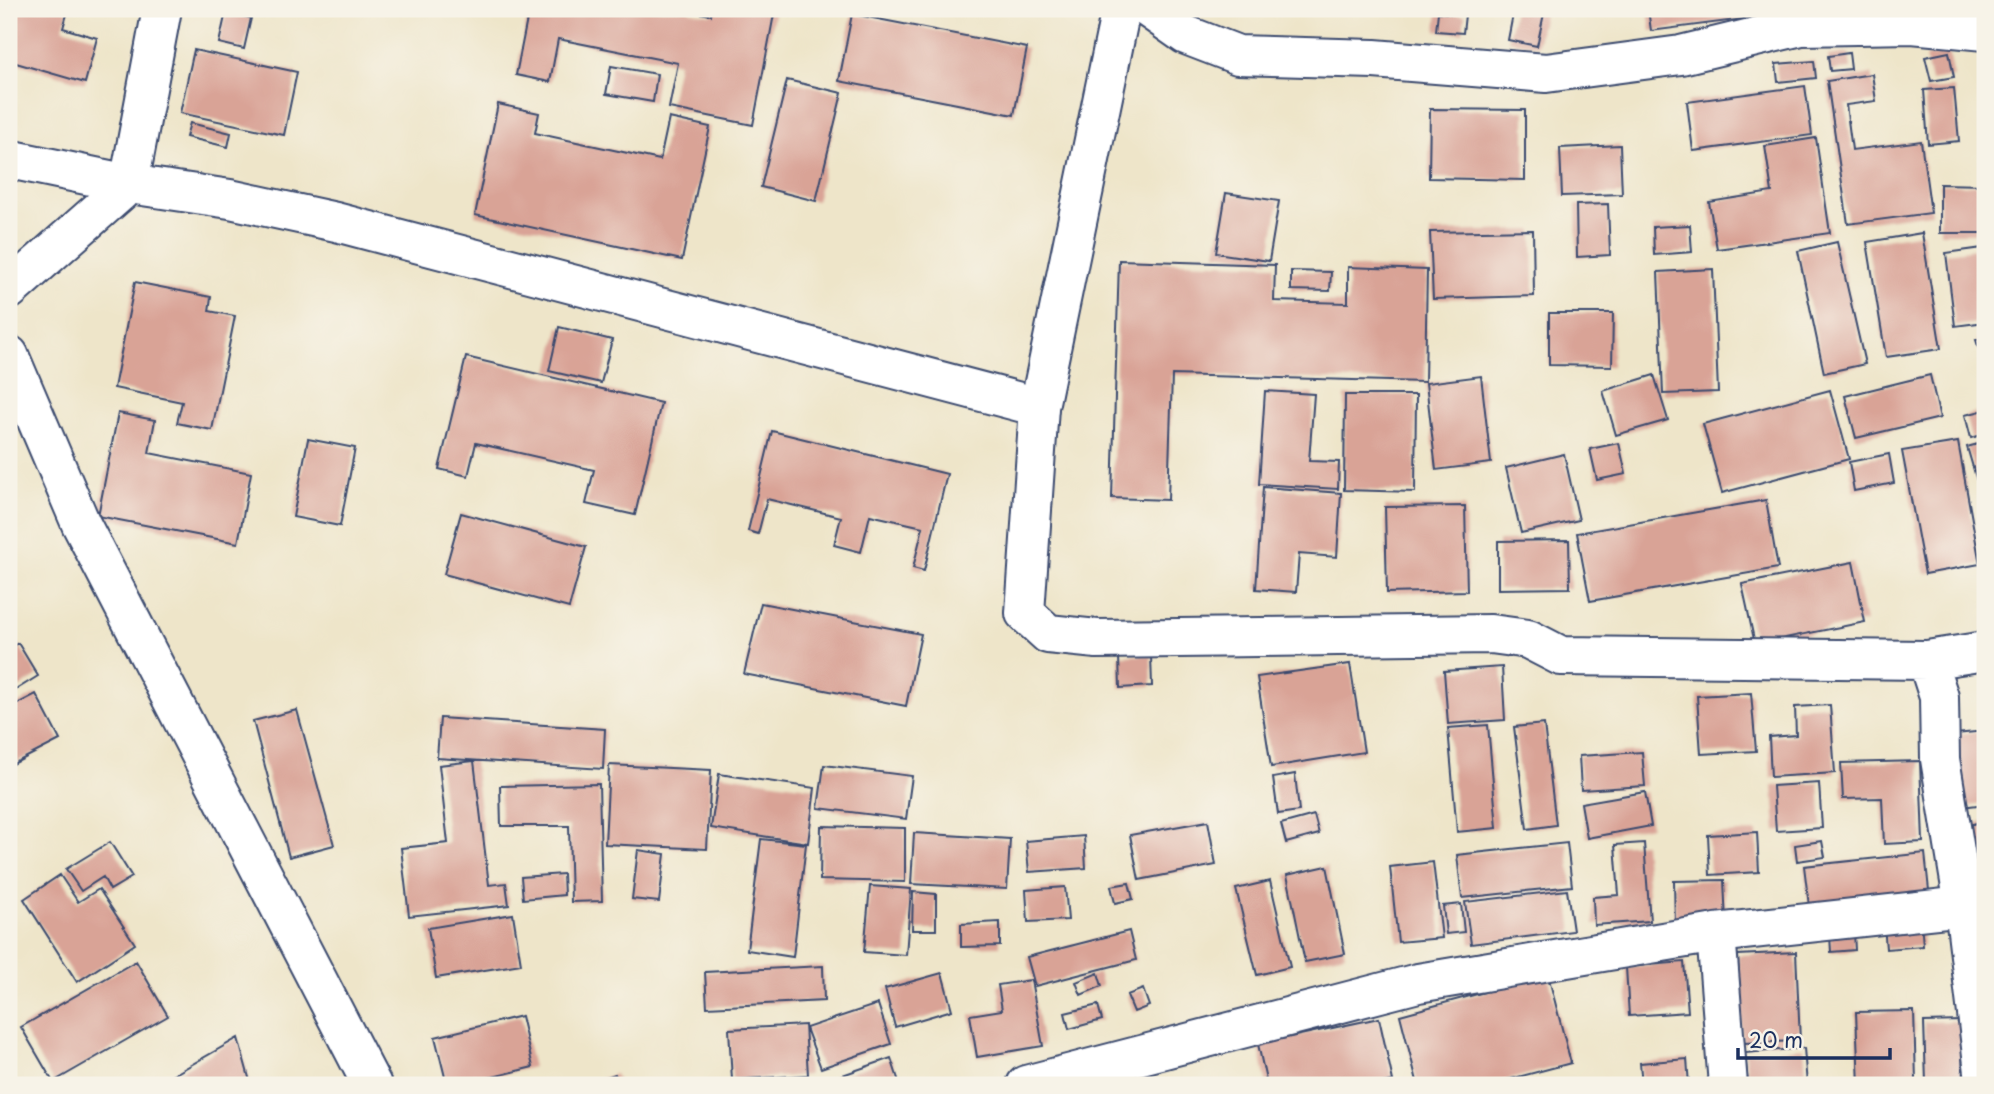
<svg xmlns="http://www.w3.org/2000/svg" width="1994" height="1094" font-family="'Playpen Sans',sans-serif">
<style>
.building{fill:#d9a396}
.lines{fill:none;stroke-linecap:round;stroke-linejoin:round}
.minor-casing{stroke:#3b4a6e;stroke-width:42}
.tertiary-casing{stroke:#3b4a6e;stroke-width:42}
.minor{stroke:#fff;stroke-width:38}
.tertiary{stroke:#fff;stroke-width:38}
</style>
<rect width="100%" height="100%" fill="#f7f3e8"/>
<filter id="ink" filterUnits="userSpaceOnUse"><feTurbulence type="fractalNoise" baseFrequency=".0143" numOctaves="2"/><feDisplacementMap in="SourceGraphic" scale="14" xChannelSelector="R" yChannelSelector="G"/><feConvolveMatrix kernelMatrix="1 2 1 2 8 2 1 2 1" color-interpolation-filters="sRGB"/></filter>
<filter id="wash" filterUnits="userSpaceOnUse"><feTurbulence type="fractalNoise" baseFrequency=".00686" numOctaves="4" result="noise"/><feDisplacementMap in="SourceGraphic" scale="28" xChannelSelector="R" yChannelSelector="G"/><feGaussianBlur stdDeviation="1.57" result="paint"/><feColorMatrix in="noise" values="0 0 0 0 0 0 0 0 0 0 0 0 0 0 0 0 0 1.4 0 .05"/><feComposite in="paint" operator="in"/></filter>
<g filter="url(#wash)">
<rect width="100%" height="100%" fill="#eee5c9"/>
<g id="blocks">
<path class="building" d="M9,9h53l6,2 -5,17 34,10 -12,45 -76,-22z
M529,9h160v2l22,4 1,-6h63l-22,116 -84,-17 9,-45 -120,-24 -8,43 -34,-7z
M1514,9h31l-8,37 -29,-6z
M1648,9h94l2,10 -93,12z
M226,12l25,6 -7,31 -25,-6z
M1438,12l27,3 -2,18 -27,-2z
M852,14l175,34 -13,67 -175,-34z
M194,50l103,22 -13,63 -104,-22z
M1949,52l5,25 -23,4 -6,-24z
M1849,53l2,16 -21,2 -2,-15z
M1814,61l2,17 -38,4 -2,-18z
M611,66l46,8 -4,28 -47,-8z
M1872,74l4,27 -30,4 6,45 69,-9 10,72 -83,11 -21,-143z
M787,80l55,13 -26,108 -55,-14z
M1805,86l7,49 -119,16 -6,-49z
M1954,88l5,53 -31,3 -4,-54z
M498,104l41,9 -4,20 125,27 9,-42 41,9 -28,133 -207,-45z
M1430,109l95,1v70l-96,-2z
M190,123l41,10 -3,14 -42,-10z
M1816,138l14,95 -113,16 -8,-47 63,-10 -7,-46z
M1620,145l2,49 -60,2 -2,-48z
M1940,184l44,1v48h-44z
M1226,193l53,8 -10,60 -53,-8z
M1608,204l2,51 -33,2 -1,-52z
M1690,225l2,27 -38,3 -1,-28z
M1533,230l1,66 -101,3 -3,-67z
M1922,233l19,116 -55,8 -19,-115z
M1837,242l28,122 -41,9 -26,-122z
M1983,248l2,15v59l-30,4 -9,-73z
M1119,260l156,5 -1,36 74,2v-36l79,3 -2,112 -253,-7 -4,125 -56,-2z
M1713,269l5,123 -55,2 -5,-122z
M1291,271l40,1 -1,19 -39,-1z
M135,282l76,15 -2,14 26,5 -23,114 -35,-7 5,-21 -68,-14z
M1549,313h64l-1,53 -63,-1z
M559,327l53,13 -11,43 -52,-12z
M1985,338v28l-9,-26z
M466,357l195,46 -26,112 -49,-11 8,-34 -118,-27 -8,33 -29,-7z
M1654,375l14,45 -52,15 -13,-44z
M1930,375l10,43 -84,20 -11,-42z
M1481,376l10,87 -55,7 -10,-87z
M1830,390l19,69 -127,34 -19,-69z
M1265,391l49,3 -5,67 30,1 -1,27 -79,-5z
M1345,395h71l-1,97 -71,-2z
M1985,410v24l-14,4 -6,-23z
M118,413l37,7 -6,33 102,20 -13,70 -140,-27z
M772,431l175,43 -23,97 -11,-3 10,-41 -53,-12 -9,37 -27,-7 7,-28 -74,-18 -9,35 -10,-3z
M308,439l47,9 -15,78 -47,-9z
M1958,442l22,122 -55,10 -23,-123z
M1985,442v55l-3,1 -15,-51z
M1619,443l7,31 -29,6 -7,-31z
M1564,454l15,66 -58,13 -15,-65z
M1889,454l5,29 -40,8 -5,-29z
M1263,487l78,6 -4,64 -38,-3 -3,38 -40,-3z
M1766,500l12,68 -188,33 -13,-68z
M1465,506l2,85 -80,2 -2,-86z
M461,513l125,34 -17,61 -125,-34z
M1569,540l1,48 -72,1v-48z
M1853,562l12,60 -110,22 -13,-60z
M761,603l160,31 -15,72 -162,-32z
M18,643l20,33 -29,18v-46z
M1151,655l1,31 -32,2 -1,-32z
M1350,664l14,88 -93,15 -14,-90z
M1502,667l3,53 -57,4 -4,-53z
M1751,693l5,58 -55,3 -4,-58z
M36,694l24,46 -51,26v-58z
M1830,705l5,68 -64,4 -2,-40 27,-2 -1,-28z
M297,710l37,135 -45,12 -36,-136z
M440,718l165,11 -2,40 -166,-11z
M1544,724l12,101 -29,4 -13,-102z
M1488,725l9,103 -40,4 -9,-104z
M1985,731v73l-31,4 -8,-73z
M1642,752l3,34 -64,4 -2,-34z
M474,761l15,124 17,-2 3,22 -100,11 -8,-68 47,-5 -9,-78z
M1920,761l3,81 -39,2 -2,-46 -39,1 -2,-36z
M609,765l102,5 -4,79 -102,-5z
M824,765l88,11 -6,43 -88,-11z
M719,774l96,14 -7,55 -97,-15z
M1295,774l4,37 -21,3 -5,-36z
M1819,783l3,45 -46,3 -3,-45z
M599,784l3,117 -31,1 -2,-76h-68l-1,-40z
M1645,792l6,34 -64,12 -6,-35z
M1314,815l5,19 -33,9 -5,-19z
M1208,821l8,44 -77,15 -9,-45z
M1985,821v48l-13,3 -12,-45z
M821,826l84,2v54l-85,-2z
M1757,832l2,40 -49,3 -2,-40z
M914,833l96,6 -3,50 -96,-5z
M1084,836l2,32 -57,4 -3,-31z
M761,839l45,5 -13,113 -46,-7z
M1822,841l3,16 -28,4 -2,-16z
M110,842l22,35 -22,13 -7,-13 -22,14 -15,-22z
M1567,843l5,43 -110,12 -5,-43z
M1644,843l6,78 -56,4 -1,-28 26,-2 -4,-50z
M638,850l27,4 -6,48 -27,-3z
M1925,853l5,47 -120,14 -6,-48z
M1433,862l9,76 -44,4 -8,-75z
M1327,866l18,88 -40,8 -18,-87z
M563,874l1,21 -41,4 -2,-22z
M60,875l18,27 21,-13 36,55 -58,38 -53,-83z
M1724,880l2,43 -51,1 -1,-43z
M1270,881l20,86 -33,8 -21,-86z
M1129,883l4,16 -18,4 -4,-17z
M870,886l41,3 -5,66 -42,-3z
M1065,887l3,33 -40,2 -2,-32z
M1567,890l6,41 -102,13 -6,-42z
M913,892l23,2v36h-24z
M1461,904l3,28 -18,2 -3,-28z
M513,914l8,50 -85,14 -8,-50z
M1921,921l2,25 -37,3 -2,-25z
M1000,922v24l-39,1v-23z
M1129,931l7,29 -101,26 -8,-29z
M1854,933l1,17 -24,2 -1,-17z
M1796,952l4,89 -58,2 -4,-88z
M136,961l32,55 -115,66 -32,-55z
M1684,962l4,50 -59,4 -3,-49z
M823,966l1,35 -117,6 -2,-35z
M942,973l10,37 -57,17 -10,-38z
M1098,973l4,13 -21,9 -5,-13z
M1548,975l23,88 -83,22h-70l-18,-70z
M1031,980l12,66 -66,11 -7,-42 32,-5 -4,-25z
M1143,989l6,17 -15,6 -7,-17z
M878,1004l13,40 -70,24 -15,-40z
M1098,1005l4,15 -33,9 -4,-16z
M1914,1011l2,71 -57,3 -3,-73z
M521,1016l12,51 -73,18h-13l-12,-48z
M1379,1018l14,63 -20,4h-106l-9,-41z
M1961,1021l2,59 -37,2 -2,-60z
M805,1025l3,50 -76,5 -3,-51z
M238,1038l13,47h-95z
M1804,1048l3,37h-59l-3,-32z
M891,1058l9,27h-86z
M1687,1059l2,26h-47l-2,-22z
M615,1074l4,11h-36z"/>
</g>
</g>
<g filter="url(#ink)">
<use href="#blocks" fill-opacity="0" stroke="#3b4a6e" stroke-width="2"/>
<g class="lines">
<g class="minor-casing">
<path id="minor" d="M1121,9l-82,398 -14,206 23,21 49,5 394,-5 37,5 33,17 366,4 58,-9
M1149,9l37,26 52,20 136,4 172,14 135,-18 120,-29 111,-2 73,7
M9,159l120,25 33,-175
M9,355l72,169 291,561
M1927,660l12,37 1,62 24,147 21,174
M1716,933l12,152
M1026,1085l392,-102 298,-50 248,-27"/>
</g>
<g class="tertiary-casing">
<path id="tertiary" d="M9,290l120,-106 101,15 106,23 703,185"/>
</g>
<use href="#minor" class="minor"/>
<use href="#tertiary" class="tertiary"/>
</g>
</g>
<rect width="1994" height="1094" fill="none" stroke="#f7f3e8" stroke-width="35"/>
<path d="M1738 1048v10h152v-10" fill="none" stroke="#1b2f5e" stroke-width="3.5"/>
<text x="1749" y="1048" font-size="21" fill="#1b2f5e" stroke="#f7f3e8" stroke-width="5" paint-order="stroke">20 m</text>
</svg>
